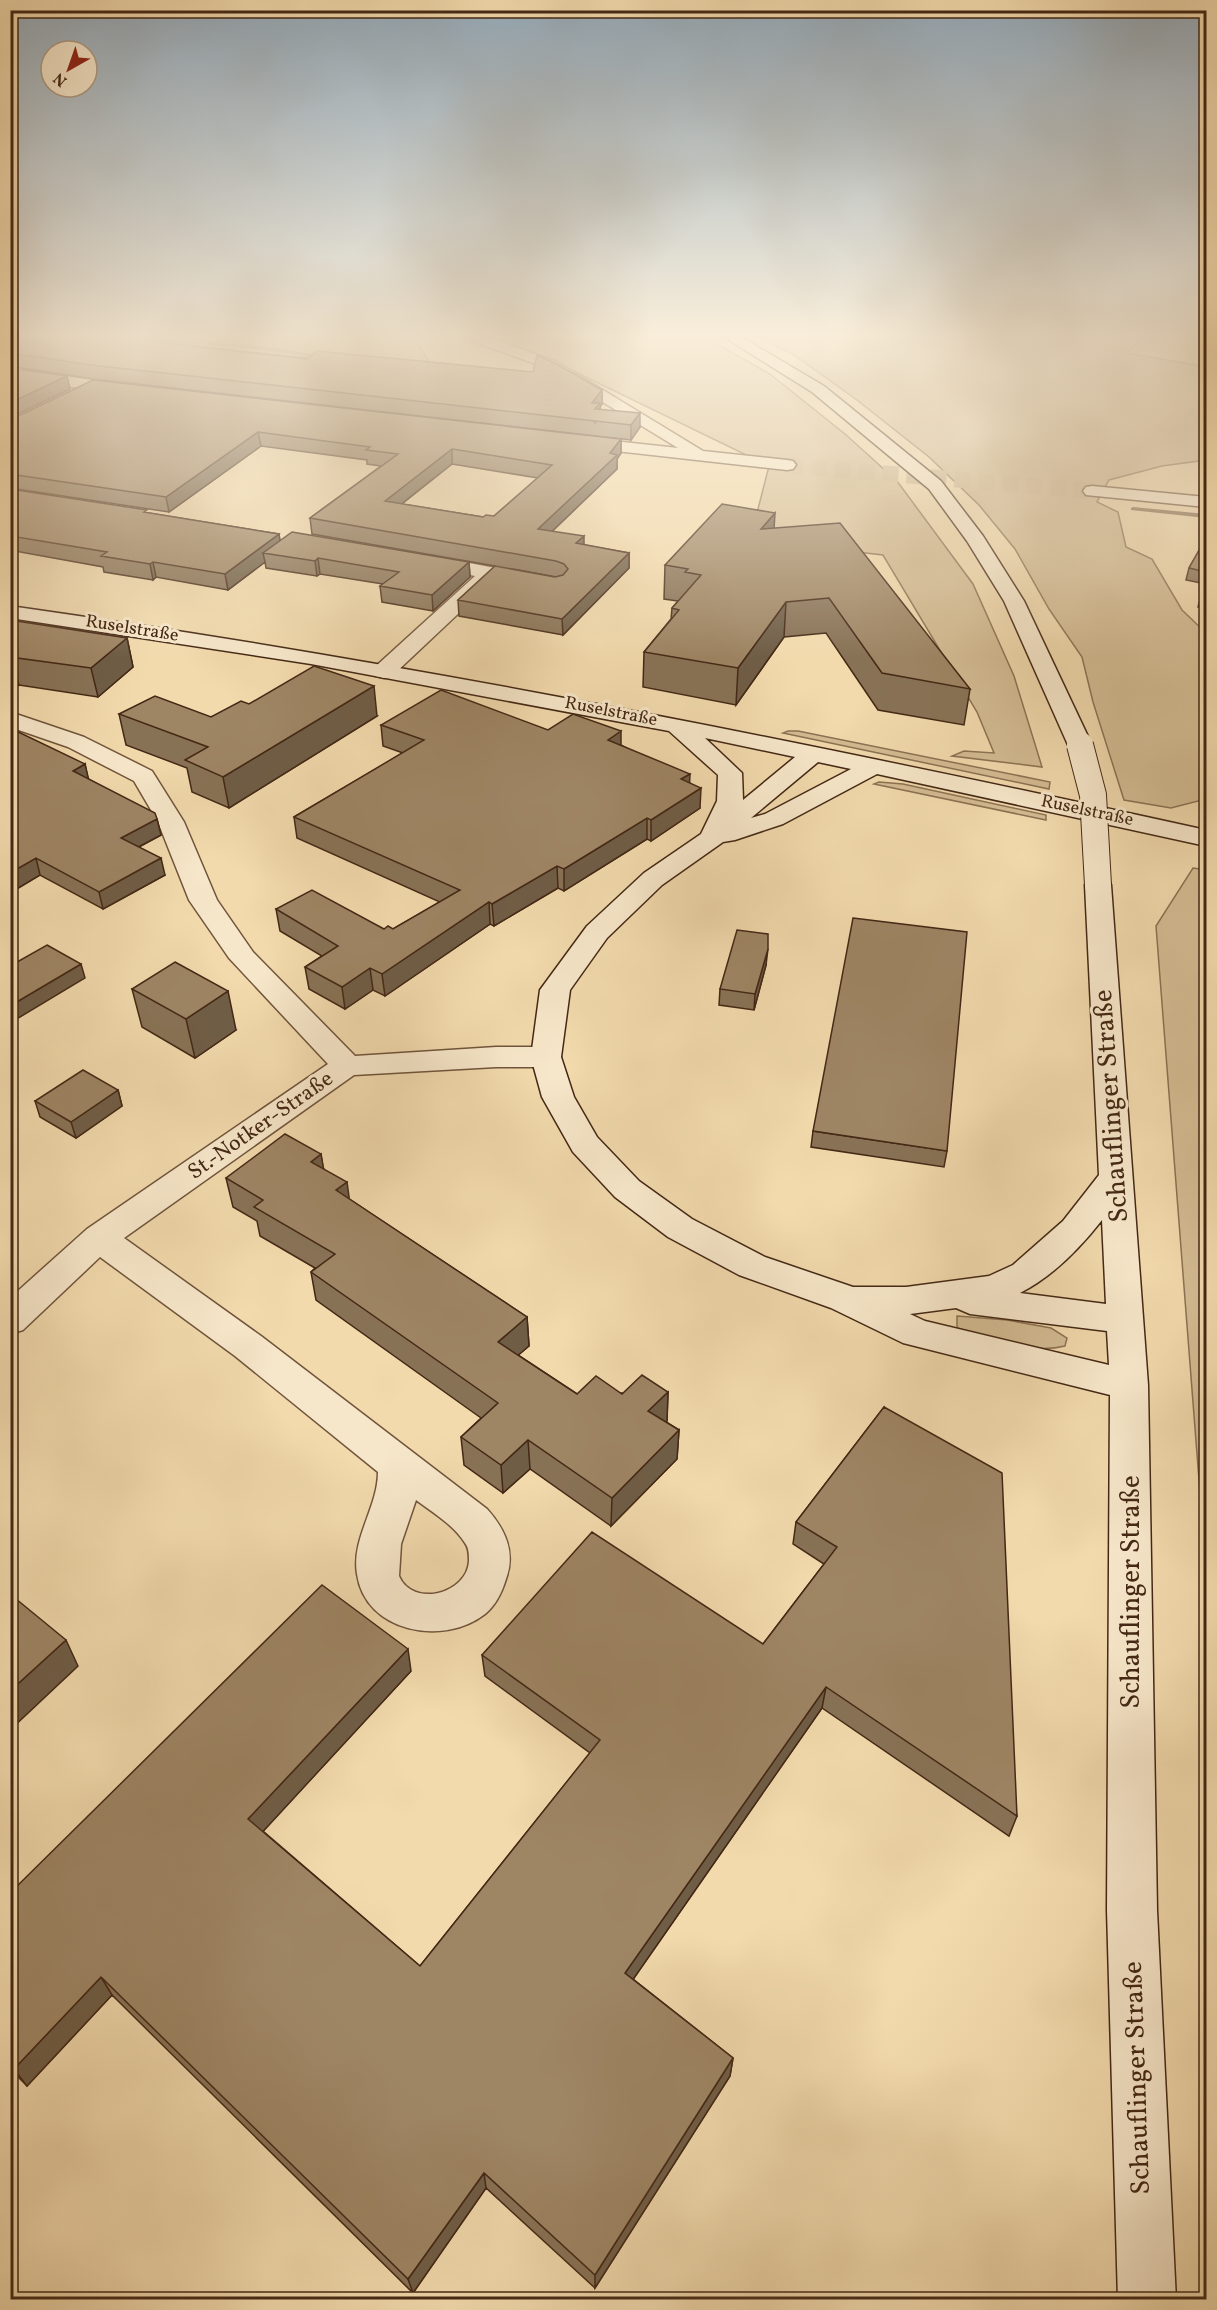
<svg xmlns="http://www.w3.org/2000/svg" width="1217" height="2310" font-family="Vollkorn,serif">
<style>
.green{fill:#d4bc93;stroke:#8c7254;stroke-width:1.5}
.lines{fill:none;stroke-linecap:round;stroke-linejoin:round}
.stream{fill:#896e51;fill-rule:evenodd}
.minor-tunnel{stroke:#cfb68f;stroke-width:16;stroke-dasharray:16 8;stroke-linecap:butt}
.minor-casing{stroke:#70543b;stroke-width:3}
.secondary-casing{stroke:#442815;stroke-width:3}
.minor{fill:#f7e7ca;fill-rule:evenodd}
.secondary{fill:#f7e7ca;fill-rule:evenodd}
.secondary-bridge-casing{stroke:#442815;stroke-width:28;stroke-linecap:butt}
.secondary-bridge{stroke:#f7e7ca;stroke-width:26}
.wall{fill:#887256;stroke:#442815;stroke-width:1.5;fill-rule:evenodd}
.shaded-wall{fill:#6f5d46;stroke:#442815;stroke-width:1.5}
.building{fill:#9e8564;stroke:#442815;stroke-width:1.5;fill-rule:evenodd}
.labels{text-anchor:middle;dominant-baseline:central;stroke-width:6;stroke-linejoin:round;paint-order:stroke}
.far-street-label{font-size:18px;fill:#442815;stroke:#f7e7ca}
.street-label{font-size:22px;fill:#442815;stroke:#f7e7ca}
.near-street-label{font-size:27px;fill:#442815;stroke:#f7e7ca}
</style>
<rect width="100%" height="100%" fill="#f2daad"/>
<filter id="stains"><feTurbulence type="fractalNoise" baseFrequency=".00333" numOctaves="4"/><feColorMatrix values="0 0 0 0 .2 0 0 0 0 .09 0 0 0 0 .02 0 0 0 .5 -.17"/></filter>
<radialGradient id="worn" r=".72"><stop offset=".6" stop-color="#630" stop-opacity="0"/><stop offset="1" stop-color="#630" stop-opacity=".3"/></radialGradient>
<path class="green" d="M119,335h293l27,41 -133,-15z
M522,335h179l69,39 75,60 52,47 76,103 41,92 28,91 -90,-11 12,-5 30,2 -17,-41 -94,-157 -133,-15 19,-74 -212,-103 -52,-18 22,-3z
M755,335h392l-20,18 79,14v93l-44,6 -53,14 -12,22 21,10 8,35 26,12 30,51 24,23v166l-35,9 -47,-8 -31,-98 -11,-45 -33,-48 -34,-60 -36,-44 -50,-48 -72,-57 -63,-45z
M788,731h10l252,51 -1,7 -266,-56z
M879,782l24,2 143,31v5l-172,-36z
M1193,868l13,2v700l-50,-644z
M957,1316l50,4 44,8 16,10 -2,8c-35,9 -74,-8 -108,-18z"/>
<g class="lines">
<path class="stream" d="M94,335h23l137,10 77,12 -3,2 -74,-10z
M1133,507l73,7v4l-75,-8v-2z"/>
<path class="minor-tunnel" d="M787,465l305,26"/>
<g class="minor-casing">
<path id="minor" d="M472,335h10l75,27 146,89 84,9 6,1 3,4 -3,4 -6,1 -216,-24 -2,-4 2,-4 6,-1 101,11 -131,-80 -75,-27 -2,-3z
M10,368l116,17 8,5 -8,5 -116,-17z
M1092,486l114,11v10l-120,-12 -3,-4 3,-4z
M427,555l106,20 7,2 3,4 -3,4 -7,2 -39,-7 -102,96 -8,2 -8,-2 -3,-5 3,-5 99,-90 -55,-11 -3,-4 3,-4z
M10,712l74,25 68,34 32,51 33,78 36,52 102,104 141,-9h50l11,3 4,7 -4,7 -11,3h-50l-142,8 -230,163 137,98 226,173c18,20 29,43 19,70 -4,13 -10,26 -21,35 -42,33 -120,18 -128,-40 -6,-35 21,-67 21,-102l-143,-116 -135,-99 -77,73 -13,4v-36l77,-69 241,-165 -99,-106 -40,-58 -31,-78 -24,-41 -66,-34 -58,-20zM416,1500c16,12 38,25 49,43 4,5 4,12 4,18 -2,33 -56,47 -70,15l2,-32z"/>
</g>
<g class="secondary-casing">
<path id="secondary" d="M721,335h17l86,51 117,95 42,55 41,65 68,144 -4,5 -8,2 -8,-2 -4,-5 -64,-144 -37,-60 -38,-52 -117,-97z
M10,606c404,57 800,137 1196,224v16l-329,-72 -94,50 -48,16 -12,2 -61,43 -55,53 -37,52 -9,67 13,40 23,40 42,44 53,38 73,38 88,30h53l83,-11 24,-11 50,-44 36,-46 -14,-290 3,-6 10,-2 10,2 3,6 37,500 9,525 19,390h-58l-11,-390 3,-515 -207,-52 -72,-35 -92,-33 -71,-38 -53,-40 -42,-45 -31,-55 -11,-40 9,-67 47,-64 57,-53 57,-39 16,-33 1,-26 -49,-44 -358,-67 -301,-46zM705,738l90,19 -52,43 -1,-27zM818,762l33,7 -86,45 -14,4zM1102,1220l4,84 -86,-11c32,-16 60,-45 82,-73zM956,1308l14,6 137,17 2,34 -184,-44 -15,-7z"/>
</g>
<use href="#minor" class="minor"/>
<use href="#secondary" class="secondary"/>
<g class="secondary-bridge-casing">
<path id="secondary-bridge" d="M1080,745l13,50 5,90"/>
</g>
<use href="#secondary-bridge" class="secondary-bridge"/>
</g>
<path class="wall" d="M10,335l164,8 1,1 427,46v14l-2,3v2l40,18 -9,13 -538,-61 -83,-13z
M10,420l611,19v14l-4,6v10l-65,62 32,14 45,8v15l-66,67 -104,-19 -1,-16 37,-34 -183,-32 -2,-16 71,-52 -14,-2v-4l-106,-14 -92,66 -159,-24zM452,464l86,14 -44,38 -11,1 -81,-13zM513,569l43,8h-1z
M10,489l138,24 131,21 1,7 189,21 1,15 -37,34 -51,-9 -2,-16 3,-2 -63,-10 -3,2 -51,-8 -1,-6 -37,28 -72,-13 -3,3 -49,-8 -1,-5 -88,-16 -5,4z
M774,528l196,161 -6,36 -86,-15 -52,-77 -42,4 -48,68 -93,-18 1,-35 27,-33 1,-11 6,-7 -14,-2 1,-34z
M1206,538v46l-20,-4 3,-12z
M1206,586v23l-8,-2 3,-11z
M10,620l117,18 6,29 -35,30 -79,-12 -9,6z
M249,704l128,12 -148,92 -37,-16 -5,-24 -61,-23 -7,-31 92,3z
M381,725l167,5 73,15 69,38 10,25 -49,33 -4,-2 -83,52 -6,-3 -64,38 -4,-2 -105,72 -12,-6 -28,19 -36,-20 -4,-22 17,-11 -42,-25 -4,-22 108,20h9l47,-27 -143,-64 -3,-21 109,-64 -20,-7z
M85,764l3,15 69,40 4,16 -22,12 26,28 -62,34 -63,-34 -30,18z
M766,965l-12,45 -35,-5 1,-16z
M132,989l104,41 -41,28 -53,-31z
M118,1090l4,16 -46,32 -36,-21 -5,-16z
M813,1131l134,20 -3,16 -133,-20z
M321,1154l2,14 26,31 178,118 2,29 -11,9 59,39 91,-2 -1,29 -1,1 13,8 -2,29 -66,67 -81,-57 -27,24 -39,-28 -3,-28 20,-19 -165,-118 -5,-28 4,-4 -55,-32 -3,-15 -24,-14 -7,-29z
M884,1407l133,409 -8,20 -187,-128 -189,271 100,79 -3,18 -135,212 -109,-100 -73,105 -301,-298 -85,91 -17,-17v-176l401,-222 -148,160 157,135 170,-213 -105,-77 -3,-21 281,-11 61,-80 -31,-20 3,-22z"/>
<path class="shaded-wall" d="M67,376l3,13 -60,29v-15z
M602,390v14l-2,3v10l-5,6v-10l-3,-10z
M640,413v14l-9,13v-15z
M258,432l3,14 -92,66 -3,-15z
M621,439v14l-4,6v10l-78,75 -1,-15 72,-76z
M452,449v15l-66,52 -1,-15z
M775,513l-2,32 -12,-16z
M279,534l2,15 -18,4 2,9 -37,28 -3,-16z
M11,536l4,15 -5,4v-18z
M584,536v16l-8,-9z
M629,553v15l-66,67 -1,-16z
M318,558l2,16 -3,2 -2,-15z
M153,562l3,15 -3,3 -3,-16z
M469,562l1,15 -37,34 -1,-16z
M786,602l-2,35 -48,68 2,-37z
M127,638l6,29 -35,30 -7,-29z
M11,656l8,29 -8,6 -1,-34z
M374,686l3,30 -148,92 -6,-31z
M621,731v20l-13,-11z
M85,764l4,17 -16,-10z
M690,774l-1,20 -8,-15z
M701,788l-1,20 -49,33v-21z
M647,818v21l-83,52v-22z
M157,819l4,16 -36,19 -4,-16z
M36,858l4,17 -30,18v-20z
M161,858l4,17 -62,34 -4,-17z
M557,866l1,22 -64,38 -2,-22z
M489,902l1,22 -105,72 -3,-22z
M768,949l-2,16 -12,45 1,-16z
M81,964l4,14 -75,45v-17z
M370,968l3,22 -28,19 -3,-22z
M228,991l8,39 -41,28 -9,-39z
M118,1090l4,16 -46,32 -5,-16z
M321,1154l5,29 -15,-21z
M347,1182l4,29 -15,-21z
M527,1317l2,29 -29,25 -2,-29z
M668,1392l-1,29 -19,19v-29z
M679,1430l-2,29 -66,67 1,-28z
M528,1440l2,29 -27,24 -2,-28z
M66,1640l12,26 -68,64v-39z
M408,1649l3,22 -155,168 -8,-20z
M826,1687l-4,21 -197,283v-18z
M101,1977l11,18 -85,91 -13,-17z
M733,2058l-3,18 -135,212v-13z
M484,2173l2,15 -73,105 -5,-14z"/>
<path class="building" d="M10,335h113l51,8 -2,1 135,15 10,-8 216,21 4,-17 20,9 45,26 -10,13h8l-5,6 45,4 -9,12 -540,-60 -81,-12z
M10,368l57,8 -57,27z
M93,380l528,59 -11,14 7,2 -79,74 46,7 -8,7 53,10 -67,66 -104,-19 37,-34 60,11 8,-2 5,-6 -4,-5 -8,-3 -246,-43 88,-64 -32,-4 4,-3 -112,-15 -92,65 -156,-23v-54zM452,449l100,16 -58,51 -8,-1 -3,2 -98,-16z
M10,489l137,21 -3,2 135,22 -54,40 -72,-12 -3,2 -49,-8 6,-4 -96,-16 -1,1z
M722,504l53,9 -14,16 79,-6 130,166 -88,-16 -53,-75 -43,4 -48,66 -94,-16 35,-42 -7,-2 29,-33 -16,-3 3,-3 -23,-4z
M292,532l177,30 -37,33 -52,-9 19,-14 -81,-14 -3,3 -52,-8z
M1206,538v34l-17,-4z
M1206,586v11l-5,-1z
M10,620l117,18 -36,30 -81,-11z
M314,666l60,20 -151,91 -38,-17 23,-13 -89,-33 36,-18 56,21 30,-16 8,3z
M441,690l107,40 25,-16 48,17 -13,9 82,34 -9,5 20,9 -50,32 -4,-2 -83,51 -7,-3 -65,38 -3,-2 -107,72 -12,-6 -28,19 -37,-20 33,-21 -62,-37 36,-19 72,39 4,-3 5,3 67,-39 -166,-73 130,-77 -43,-15z
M10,728l75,36 -12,7 82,42 2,6 -36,19 40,20 -62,34 -63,-34 -26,15z
M853,918l114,14 -20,219 -134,-20z
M737,930l31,4v15l-13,45 -35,-5z
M47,945l34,19 -71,42v-40z
M175,962l53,29 -42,28 -54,-30z
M83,1070l35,20 -47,32 -36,-21z
M285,1134l36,20 -10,8 36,20 -11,8 191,127 -29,25 79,52 19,-18 26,18 20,-19 26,17 -20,19 31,19 -67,68 -84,-58 -27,25 -40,-28 37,-34 -187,-131 24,-18 -81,-47 9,-7 -37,-22z
M884,1407l118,66 15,343 -191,-129 -201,286 108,85 -138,217 -111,-102 -76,106 -307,-302 -87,92 -4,-3v-173l312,-308 86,64 -160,170 172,147 180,-226 -118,-85 110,-123 171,112 74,-97 -41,-25z
M10,1594l56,46 -56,51z"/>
<linearGradient id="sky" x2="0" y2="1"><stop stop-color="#94abbc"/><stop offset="0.51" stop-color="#f9eeda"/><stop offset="1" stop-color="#f9eeda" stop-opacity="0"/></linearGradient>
<rect width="1217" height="658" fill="url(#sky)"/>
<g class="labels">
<g class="far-street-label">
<text transform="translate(132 629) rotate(9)">Ruselstraße</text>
<text transform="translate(611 712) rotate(11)">Ruselstraße</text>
<text transform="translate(1087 811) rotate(12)">Ruselstraße</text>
</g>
<g class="street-label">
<text transform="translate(261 1126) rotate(-35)">St.-Notker-Straße</text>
</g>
<g class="near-street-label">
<text transform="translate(1112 1106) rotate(-94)">Schauflinger Straße</text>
<text transform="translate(1132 1592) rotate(-90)">Schauflinger Straße</text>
<text transform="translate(1138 2078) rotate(-92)">Schauflinger Straße</text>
</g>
</g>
<rect width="1217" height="2310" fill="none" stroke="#f2daad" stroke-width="36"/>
<rect x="12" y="12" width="1193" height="2286" fill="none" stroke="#442815" stroke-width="3"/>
<rect x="18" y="18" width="1181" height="2274" fill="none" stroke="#442815" stroke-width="1.5"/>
<g transform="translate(69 69) rotate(220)"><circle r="28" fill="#f7e7ca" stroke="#af9b82" stroke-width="1.5"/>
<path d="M0-4.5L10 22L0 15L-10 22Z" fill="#8f2418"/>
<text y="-9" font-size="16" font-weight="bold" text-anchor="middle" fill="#442815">N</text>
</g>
<rect width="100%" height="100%" filter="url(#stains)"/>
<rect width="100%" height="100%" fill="url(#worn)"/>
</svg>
